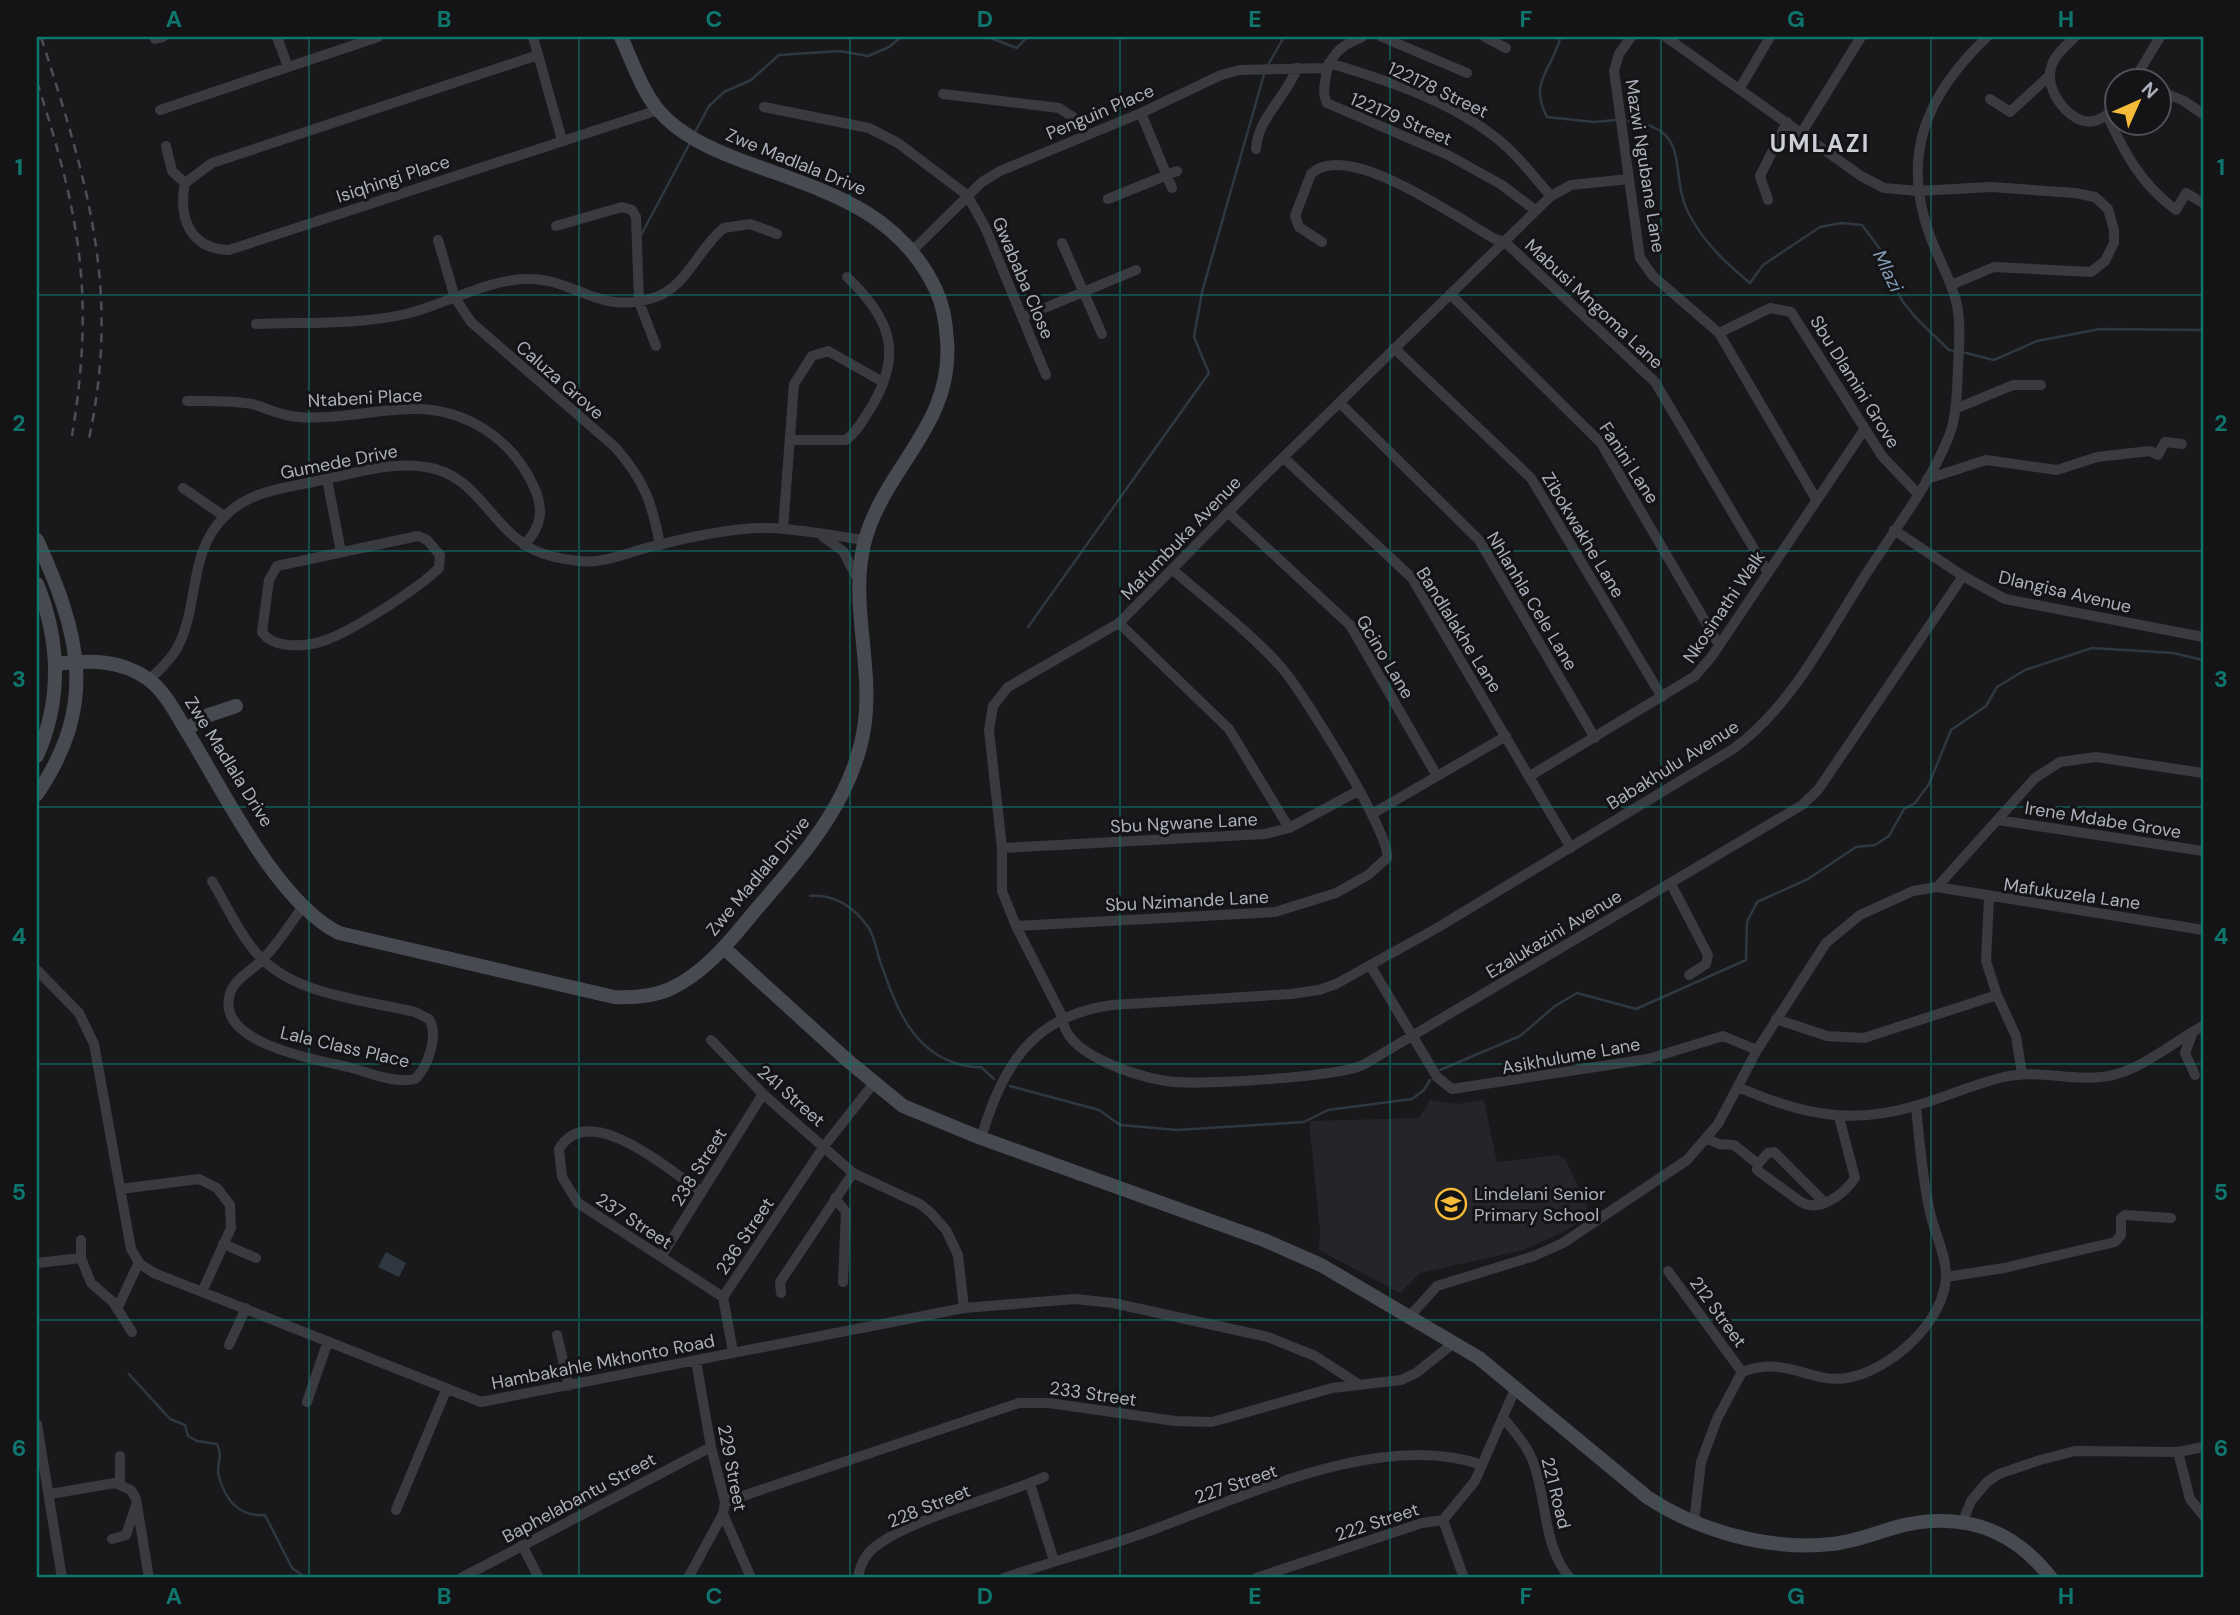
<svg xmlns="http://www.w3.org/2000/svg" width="2240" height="1615" font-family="'DM Sans',sans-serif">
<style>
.built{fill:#252529}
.water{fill:#2f3840}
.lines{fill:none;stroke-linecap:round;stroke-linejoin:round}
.stream{stroke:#2f3840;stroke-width:2.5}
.street{stroke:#3a3b41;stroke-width:10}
.secondary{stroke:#484a51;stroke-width:14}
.rail{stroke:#4d4f56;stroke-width:2.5;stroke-dasharray:9 7;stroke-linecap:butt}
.grid{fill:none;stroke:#0f766e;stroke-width:2;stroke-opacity:0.55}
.labels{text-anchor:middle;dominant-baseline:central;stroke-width:6;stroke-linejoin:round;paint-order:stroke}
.street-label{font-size:18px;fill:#acb0bb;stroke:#141417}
.poi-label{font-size:18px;fill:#acb0bb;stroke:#141417;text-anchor:start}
.water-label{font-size:19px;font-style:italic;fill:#839db7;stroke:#141417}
.district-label{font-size:24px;font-weight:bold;letter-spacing:2px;fill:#cdcfd7;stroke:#141417}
.neatline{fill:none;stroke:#0f766e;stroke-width:2.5}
.grid-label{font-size:23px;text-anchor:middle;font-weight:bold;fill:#0f766e}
</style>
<rect width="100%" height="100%" fill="#19191c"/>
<path class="built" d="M1430,1100l27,4 27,-4 13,62 61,-7 8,5 24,54 -23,16 -43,20 -104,23 -20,20 -81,-43 1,-19 -11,-110 110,-3z"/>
<path class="water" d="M386,1252l20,11 -7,14 -21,-10z"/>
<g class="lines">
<path class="stream" d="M988,37l29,11 10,-11
M1091,37h9
M1556,37l4,2c-10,34 -31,43 -13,78l47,5 23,-2
M1268,65l16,-28
M1628,121c67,7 39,52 61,93 15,29 37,49 61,69l13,-18 57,-38 21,-4 21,2 24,32 3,19 14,26 13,16 33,32 7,1
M695,132l14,-26 15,-14 27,-12 28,-25 61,-4 28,5 21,-9 12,-10
M640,237l51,-96
M1962,352l32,8 43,-19 63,-12 103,1
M1028,627l181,-254 -15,-36 8,-45 63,-221
M810,896c25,-2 43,10 58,31 6,8 8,21 11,31 13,38 27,82 66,101 13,5 22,9 36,8l13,12
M1440,1070l80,-34 35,-30 22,-13 59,16 110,-49 1,-38 10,-20 51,-23 48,-32 19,-2 14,-9 15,-27 11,-6 14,-19 22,-54 35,-24 11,-19 28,-17 67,-22 81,5 30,7
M1010,1086l89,24 21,15 57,5 127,-8 24,-12 84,-11 12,-9 6,-10
M129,1374l41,45 15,6 3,11 9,5 20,3c7,15 -2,20 2,33 7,24 20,40 46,38l27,53 14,10"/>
<path class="street" d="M277,37l11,30
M533,37l29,103
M1362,37c-23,9 -33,19 -37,44 -1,8 -2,14 2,22l121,52 54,30 33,25
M1382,37l85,36
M1485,37l21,11
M1631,37l-12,17 -5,17 26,187 13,18 66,57 97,166
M1666,37l195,139 23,12 34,3 73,-4 84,6 20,4 13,12 6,21v13l-9,18 -14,11 -97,-5 -43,18
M2075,37c-9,9 -21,18 -24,31 -7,21 19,58 43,53 10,-2 17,-9 24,-15
M155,39l8,-2
M1329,63c54,16 116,36 162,71 23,16 41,41 60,62
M2134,80l26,-43
M1740,88l30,-51
M2160,91l24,10 19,13
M943,94l116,14 14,9 14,18
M1990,99l20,13 38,-35
M764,107l105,21 29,15 69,52 18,32 61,148
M160,110l218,-73
M1141,113l31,75
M2107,115c18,39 34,69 69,95l10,-17 17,10
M1802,132l59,-95
M166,146l6,25 13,12c-7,35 5,66 44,67l429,-140
M1256,149c2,-32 30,-51 41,-81
M1629,179l-58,6 -20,11 -292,285 -140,142 -111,64 -15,19 -4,24 13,118v43l14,35 47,92c0,36 73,58 103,63 30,5 171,-4 197,-16l439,-260 16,-15 145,-214
M185,183l27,-20 326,-108
M1108,199l69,-28
M1768,200l-8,-24 27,-54
M556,226l66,-19 10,3 4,7 3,85 17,44
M438,240l17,58 16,24 144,125c29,33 37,55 45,98
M1322,242l-23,-15 -4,-11 16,-42c36,-36 149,46 184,65l10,3 150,140 112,189
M1062,243l40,91
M912,251l70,-69 18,-11 141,-58 80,-38 19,-5 87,-2
M1450,294l151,149 118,202
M1023,317l113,-47
M256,324c49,-2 102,1 150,-10 38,-9 84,-36 123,-35 47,0 68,36 124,19 34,-10 45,-50 71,-70l26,-4 27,10
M1719,333l51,-25 21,4 91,144 36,38
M1394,348l137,130 131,219
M187,401c22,0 44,-1 65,3 15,4 29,12 46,13 37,3 75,-7 112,-8 54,-2 102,29 124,78 10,22 8,40 -10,58
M1340,403l139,137 116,198
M1955,409l58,-24h28
M790,440h56c12,-9 18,-22 26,-34 32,-54 17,-89 -25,-129
M1284,458l128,120 159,270
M327,479l14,73
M1927,479l59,-19 71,10 40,-13 53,-6 8,4 7,-13 17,2
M183,488l41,28
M1228,512l122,113 87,151
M783,529l11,-145 18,-28 16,-5 55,31
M1894,530l69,46 42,23 198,38
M418,536l9,4 13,15 -1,13c-20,20 -88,64 -116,73 -17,6 -50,8 -61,-9l7,-52 8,-14z
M822,536l21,15 15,29
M1119,623l110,106 60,99
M149,680c10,-10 22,-20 28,-32 23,-42 10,-95 48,-132 24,-25 60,-28 92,-35 36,-7 73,-20 109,-14 48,7 62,53 98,77 15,11 36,15 55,17 22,3 45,-7 67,-13 31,-8 66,-16 98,-19 40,-4 82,6 121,11
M1530,776l165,-100 17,-20 152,-226
M1372,814l134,-78
M1998,820l205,31
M1002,848l263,-14 24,-6 69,-37
M212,881c15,25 29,57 50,78 38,37 103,41 153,53l14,7c10,16 -1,48 -14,60 -21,5 -47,-7 -67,-12 -31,-7 -128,-23 -119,-69 3,-19 22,-26 34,-39 15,-15 26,-34 39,-51
M1671,884l37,71 -2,9 -17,11
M1937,887l266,43
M1989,898l-3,63 11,34 19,41 6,38
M1016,926l259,-14 61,-19 32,-18 19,-17c5,-23 -86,-169 -106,-191 -32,-36 -73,-66 -109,-98
M1370,965l67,112 15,12 196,-30 75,-23 34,14
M37,970l42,43 15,31 37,205 9,15 14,9 327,129 483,-94 111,-9 38,4 155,34 47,19 43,28
M1776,1019l51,17 37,2 133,-43
M2193,1032l-8,21 10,22
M711,1040l52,54 90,79 67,31 11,9 15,17 12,25 6,53
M1738,1087c62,27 113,39 180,18 28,-8 56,-21 86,-28 35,-8 70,5 105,-1 34,-7 64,-34 94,-50
M981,1138c22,-72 50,-122 131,-133l179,-11 28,-4 17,-6 101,-56 296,-179c61,-44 96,-119 137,-181 27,-42 60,-84 79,-132 8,-20 8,-46 9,-68 1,-20 3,-43 -1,-63 -5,-24 -19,-46 -27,-69 -30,-81 -3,-142 57,-199
M1708,1139l11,5 15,1 24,19
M1758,1164l-1,6 44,32c19,11 43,-8 54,-24l-16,-61
M1758,1164l10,-11 6,-1 51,51
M120,1189l79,-10 18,9 13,17 1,23 -29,64
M702,1192c-33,-21 -113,-94 -143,-43l3,28 16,26 145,94
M835,1198l11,14 -3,70
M81,1240v18l10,25 22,19 19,30
M223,1244l33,14
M661,1257l102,-163
M37,1263l44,-5
M1668,1271l74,101
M1946,1277l58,-9 111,-26 6,-7v-17l4,-3 46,3
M781,1293l-1,-11 73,-109
M117,1309l22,-47
M1410,1316l27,-30 97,-30 29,-13 124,-83 31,-36 39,-74 69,-107 34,-28 53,-24 24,-4 98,-109 25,-16 36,-5 107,16
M557,1335l12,51
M229,1345l17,-37
M733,1352l-10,-55 102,-152 49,-62
M696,1361l15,86 14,55 -2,12 28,64
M307,1402l21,-61
M1504,1419c12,14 24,28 30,45 13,37 9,83 36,114
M37,1424l25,154
M2178,1452l12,47 13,16
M120,1484v-28
M1030,1484l24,77
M50,1494l65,-11 16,7 5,9 13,79
M725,1502l294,-99h30l126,18 37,1 120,-34 69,-8 15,-7 39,-31
M396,1510l51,-122
M1443,1520l21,58
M1963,1521l8,-20 16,-19 12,-8 41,-14 35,-9 103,1 25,-5
M1694,1523l7,-61 16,-43 25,-47c45,-17 68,12 105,6 43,-7 99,-57 99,-103 0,-22 -13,-45 -17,-67 -7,-34 -10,-68 -13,-102
M112,1539l14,-4 10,-30
M522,1545l17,33
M461,1578l250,-131
M688,1578l35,-64
M858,1578c2,-13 7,-24 18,-32 40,-30 120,-47 168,-69
M1004,1578c46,-16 92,-28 137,-44 98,-35 239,-105 341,-69
M1256,1578l166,-55 21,-3 32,-39 41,-94"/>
<path class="secondary" d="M37,540c42,93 62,163 0,254
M37,584c23,56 25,116 0,172
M56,664c32,-4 64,-5 92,15 18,13 29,37 41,56 36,59 89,168 150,198l275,64c19,1 38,0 56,-8 35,-16 60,-48 84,-77 49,-57 101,-113 111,-190 7,-60 -15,-121 -1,-178 19,-76 90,-118 83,-204 -1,-17 -4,-35 -11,-50 -39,-83 -116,-100 -196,-130 -29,-11 -60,-25 -81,-49 -17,-20 -27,-50 -38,-74
M186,730l20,-14 30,-10
M724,948l123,112 56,46 78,32 283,102 57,25 158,93 168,139c51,34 123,54 185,47 24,-2 48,-13 72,-19 60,-13 110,5 147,53"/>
<path class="rail" d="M41,37c46,143 81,254 47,406
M37,82c43,133 58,214 35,354"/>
</g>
<path class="grid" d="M309,37v1541M579,37v1541M850,37v1541M1120,37v1541M1390,37v1541M1661,37v1541M1931,37v1541M37,295h2166M37,551h2166M37,807h2166M37,1064h2166M37,1320h2166"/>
<defs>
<g id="school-ring" transform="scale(1.575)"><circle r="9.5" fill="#141417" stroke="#f6bb38" stroke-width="1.5"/><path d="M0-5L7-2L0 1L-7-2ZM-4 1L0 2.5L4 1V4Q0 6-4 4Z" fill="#f6bb38"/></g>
</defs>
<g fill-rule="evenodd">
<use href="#school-ring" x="1451" y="1204"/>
</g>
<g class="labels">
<g class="street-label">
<text transform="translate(1438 90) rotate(25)">122178 Street</text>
<text transform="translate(1100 112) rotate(-23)">Penguin Place</text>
<text transform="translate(1401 119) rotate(23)">122179 Street</text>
<text transform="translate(796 162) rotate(22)">Zwe Madlala Drive</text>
<text transform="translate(1645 166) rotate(81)">Mazwi Ngubane Lane</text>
<text transform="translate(393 179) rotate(-18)">Isiqhingi Place</text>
<text transform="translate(1023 278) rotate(67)">Gwababa Close</text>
<text transform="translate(1594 304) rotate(43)">Mabusi Mngoma Lane</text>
<text transform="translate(560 380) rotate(41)">Caluza Grove</text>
<text transform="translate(1855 382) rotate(58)">Sbu Dlamini Grove</text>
<text transform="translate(365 398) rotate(-3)">Ntabeni Place</text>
<text transform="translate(339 462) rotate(-11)">Gumede Drive</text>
<text transform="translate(1629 463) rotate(57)">Fanini Lane</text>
<text transform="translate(1583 535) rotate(59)">Zibokwakhe Lane</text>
<text transform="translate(1181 538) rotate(-46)">Mafumbuka Avenue</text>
<text transform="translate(2065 592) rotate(13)">Dlangisa Avenue</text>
<text transform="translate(1532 601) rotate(59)">Nhlanhla Cele Lane</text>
<text transform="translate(1724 607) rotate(-56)">Nkosinathi Walk</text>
<text transform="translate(1459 630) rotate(58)">Bandlalakhe Lane</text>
<text transform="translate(1385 657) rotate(59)">Gcino Lane</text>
<text transform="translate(229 762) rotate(58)">Zwe Madlala Drive</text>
<text transform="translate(1673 765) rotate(-32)">Babakhulu Avenue</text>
<text transform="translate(2103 820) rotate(9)">Irene Mdabe Grove</text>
<text transform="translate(1184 823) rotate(-3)">Sbu Ngwane Lane</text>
<text transform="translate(758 876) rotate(-50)">Zwe Madlala Drive</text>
<text transform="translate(2072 894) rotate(8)">Mafukuzela Lane</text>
<text transform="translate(1187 901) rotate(-3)">Sbu Nzimande Lane</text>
<text transform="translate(1554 934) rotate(-31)">Ezalukazini Avenue</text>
<text transform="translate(345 1047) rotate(13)">Lala Class Place</text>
<text transform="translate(1571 1056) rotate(-10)">Asikhulume Lane</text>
<text transform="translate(791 1096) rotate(41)">241 Street</text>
<text transform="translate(699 1167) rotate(-58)">238 Street</text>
<text transform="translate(634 1221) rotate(33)">237 Street</text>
<text transform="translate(745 1236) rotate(-56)">236 Street</text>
<text transform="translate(1718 1312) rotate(54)">212 Street</text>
<text transform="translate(603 1362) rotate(-11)">Hambakahle Mkhonto Road</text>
<text transform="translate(1093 1394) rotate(8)">233 Street</text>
<text transform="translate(732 1468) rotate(79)">229 Street</text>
<text transform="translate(1236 1484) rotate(-19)">227 Street</text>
<text transform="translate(1556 1493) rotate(76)">221 Road</text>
<text transform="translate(579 1498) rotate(-28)">Baphelabantu Street</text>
<text transform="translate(929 1506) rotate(-22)">228 Street</text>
<text transform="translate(1377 1522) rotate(-18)">222 Street</text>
</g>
<g class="poi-label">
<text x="1474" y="1194">Lindelani Senior<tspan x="1474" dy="21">Primary School</tspan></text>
</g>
<g class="water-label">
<text transform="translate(1888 271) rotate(64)">Mlazi</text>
</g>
<g class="district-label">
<text x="1820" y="143">UMLAZI</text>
</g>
</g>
<rect width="2240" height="1615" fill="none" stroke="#141417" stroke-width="77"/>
<g transform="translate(2138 102) rotate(45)"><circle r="33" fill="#141417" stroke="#515259" stroke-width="2"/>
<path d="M0-5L12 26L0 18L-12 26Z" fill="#f6bb38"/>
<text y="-10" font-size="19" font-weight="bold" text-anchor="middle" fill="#acb0bb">N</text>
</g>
<rect x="38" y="38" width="2164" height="1538" class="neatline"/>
<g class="grid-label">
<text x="174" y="27">A</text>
<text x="444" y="27">B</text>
<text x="714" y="27">C</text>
<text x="985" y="27">D</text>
<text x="1255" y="27">E</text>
<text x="1526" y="27">F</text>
<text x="1796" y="27">G</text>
<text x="2066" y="27">H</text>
<text x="19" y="175">1</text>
<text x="2221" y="175">1</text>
<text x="19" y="431">2</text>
<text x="2221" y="431">2</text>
<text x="19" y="687">3</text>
<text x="2221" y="687">3</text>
<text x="19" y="944">4</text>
<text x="2221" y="944">4</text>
<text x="19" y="1200">5</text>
<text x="2221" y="1200">5</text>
<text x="19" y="1456">6</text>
<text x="2221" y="1456">6</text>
<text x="174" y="1604">A</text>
<text x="444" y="1604">B</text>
<text x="714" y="1604">C</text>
<text x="985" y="1604">D</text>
<text x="1255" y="1604">E</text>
<text x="1526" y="1604">F</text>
<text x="1796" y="1604">G</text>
<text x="2066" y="1604">H</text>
</g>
</svg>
